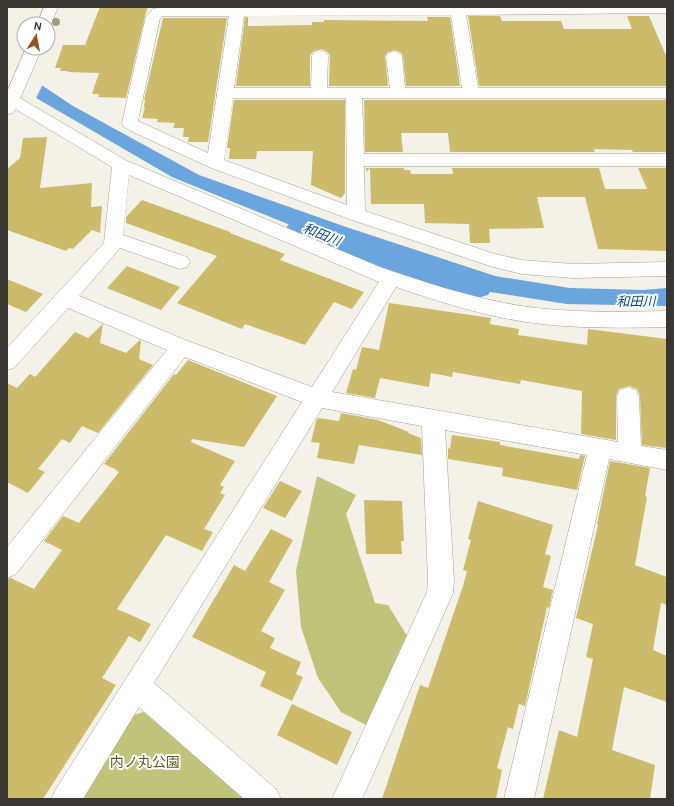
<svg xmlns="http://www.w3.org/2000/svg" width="674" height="806" font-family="Cabin,'Noto Sans JP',sans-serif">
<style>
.green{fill:#bfc47a}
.water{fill:#6ba5de}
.pier{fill:#f3f1e8}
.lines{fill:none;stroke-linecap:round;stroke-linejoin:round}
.river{fill:#6ba5de;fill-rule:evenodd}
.building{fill:#ccbb6a}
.street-casing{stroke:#a4a29a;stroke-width:1}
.secondary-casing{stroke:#a4a29a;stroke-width:1}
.street{fill:#fff;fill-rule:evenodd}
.secondary{fill:#fff;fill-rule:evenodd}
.tree{fill:#9e9f7b}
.labels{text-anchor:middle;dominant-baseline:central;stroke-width:4;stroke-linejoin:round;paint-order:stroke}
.water-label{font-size:13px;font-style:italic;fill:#044a7d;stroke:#fff}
.near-park-label{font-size:14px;fill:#595c21;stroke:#fff}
</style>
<rect width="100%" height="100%" fill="#f3f1e8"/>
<path class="green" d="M317,476l39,19 -10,19 29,89 13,2 21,34 -41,87 -27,-14 -23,-34 -17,-51 -5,-56z
M144,712l101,87h-166l51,-83z"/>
<path class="water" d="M7,62l66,44 126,69 147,52 149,49 75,12 73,2 24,-2v18l-100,-2 -77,-12 -168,-54 -150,-61 -165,-96z"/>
<path class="pier" d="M7,60l36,24 -8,16 -28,-16z"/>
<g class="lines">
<path class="river" d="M305,215l87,33 96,27 6,10 -6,10 -14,4 -108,-31 -74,-31 -6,-9 6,-9z"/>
</g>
<path class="building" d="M100,7h48l-3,9 -19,82 -28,-1 1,-3h-7l7,-21 -32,-1 1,-1h-8l1,-3h-6l8,-23h22z
M468,16h32l2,5h59l3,8h68l-5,-13h22l18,42v28h-188z
M245,17h3v9l64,-1v-3h12v-2l104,1 -1,-4h23l10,69h-54l-3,-30 -3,-4 -5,-2 -7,2 -3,4 3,30h-59l1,-31 -4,-4 -5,-2 -7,2 -4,4v31h-74z
M163,18h64l-19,124h-20l1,-5h-6l1,-9h-11l2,-5 -18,-1 1,-3 -16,-1 3,-11h-1l1,-7h-1z
M234,100h111v93l-4,5 -30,-13 2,-34h-56l-1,8h-27l1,-11h-3z
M364,100h303v52h-34l-1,-2 -38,-1 1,3h-145l-2,-19h-47l2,19h-38z
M47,137l-7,51 52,-5 -1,24 11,-1 -2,27 -8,-3 -19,19 -4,-1 -3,3 -59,-21v-61l13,-11 3,-20z
M366,168h38v2h6l1,4h42l-1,-6h147l6,21h42l-9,-21h29v83l-69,-2 -13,-52h-48l7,31 -55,1 1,14h-20l-1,-19 -44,-1 -1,-19h-53l-1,-36 -4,4z
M142,200l88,32v1l13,5 42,16 -5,6 84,32 -12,17 -18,-7 -29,43 -60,-21 -3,5 -65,-26 40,-47 -91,-33v-6z
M127,266l53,21 -19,23 -54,-22z
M7,279l36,15 -17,18 -19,-8z
M389,303l102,15 -1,6 29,5 -1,6 69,10 1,-16 79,10v109l-25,-3 -2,-49 -3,-7 -8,-3 -10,3 -3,7v44l-35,-6 1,-43 -61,-11 -1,4 -67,-12 -1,5 -21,-4 -2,14 -49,-9 -5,20 -29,-5 7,-24 3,1 6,-23 17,3z
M103,324l-3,19 26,10 14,-13 1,1 -2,18 14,6 -55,68 -16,-7 -12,17 -8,-4 -24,30 7,3 -17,21 -21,-11v-99l10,5 13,-14 5,3 40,-45 13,6z
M188,360l89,36 -33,51 -52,-8 -1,3 44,19 -15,24 4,2 -4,6 5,2 -21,34 9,3 -11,19 -36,-16 -49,74 34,15 -11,18 -11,-6 -27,42 14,7 -73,114h-36v-220l4,-1 23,11 28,-39 -18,-9 19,-25 16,7 40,-51 -3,-1 1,-1 -13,-6 70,-90 2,1z
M341,413l37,7 31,12 -1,1 13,5 1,17 -63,-10 -5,19 -37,-6 3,-15 -9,-1 5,-21 2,-3 21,3z
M452,435l48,7v3l79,14 1,-4 5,1 -8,34 -75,-14 1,-8 -55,-9v-11l2,1z
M610,461l40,7 -5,28 2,1 -12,68 32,12v28l-6,-2 -8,47 14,6v46l-43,-15 -12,63 43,15 -5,34h-107l16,-69 18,7 16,-78 -7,-2 7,-33 -17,-6 22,-93 -1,-1z
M280,481l22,10 -17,27 -22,-10z
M364,500l38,1 2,40h-3l1,13h-36z
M478,501l75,24 -8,29 6,2 -8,31 10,3 -4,18 -2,-1 -22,99 -6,-2 -6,25 -5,-2 -11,41 5,2 -6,29h-114l38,-114 8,3 35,-102 4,-15 -4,-1 8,-30 -3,-1z
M271,529l22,11 -24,42 16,8 -24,41 14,7 -5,10 31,14 -5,12 7,3 -11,24 -32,-15 6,-14 -74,-35 42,-72 11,6z
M292,704l60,28 -15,33 -60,-30z"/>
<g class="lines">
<g class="street-casing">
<path id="street" d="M667,7v6l-201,2 12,73h189v10h-305l2,56h303v12h-303l1,45 130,43 27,6 51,4 94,-2v14l-94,2 -51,-4 -29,-7 -144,-48 -140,-52 -74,-34 -11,-6 -2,-4 24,-107 7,-7 5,-1zM451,15l11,73h-57l-3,-32 -3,-3 -5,-2 -5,2 -3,3 4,32h-63l1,-33 -3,-3 -5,-2 -5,2 -3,3 -1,33h-77l10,-72zM162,16h67l-21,137 -70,-32 22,-103zM233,98h113l1,107 -123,-45z
M7,92l6,2 114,67 253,106c46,16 93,31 141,39 48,7 97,6 146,5v16c-49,1 -98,2 -147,-6 -42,-7 -83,-20 -124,-34l-64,105 286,50 -1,-46 3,-6 8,-3 8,3 3,6 2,50 26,4v20l-58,-11 -75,340h-30l83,-344 -142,-25 9,150 -1,13 -91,206h-30l95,-207 1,-12 -6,-154 -100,-18 -168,275 122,106 5,10h-37l-105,-92 -56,92h-32l5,-10 246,-387 -117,-45 -169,217 -9,4v-31l160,-197 -99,-42 -54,60 -7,2v-22l97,-105 8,-76 -105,-63zM129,175l250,107 -67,105 -124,-46 -109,-45 41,-48 60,21 7,-2 3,-5 -3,-5 -64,-22z"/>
</g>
<g class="secondary-casing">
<path id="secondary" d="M44,7h14l-7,17 -3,3v-3h-11z
M26,48h16l-27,62 -2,3 -6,2v-23z"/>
</g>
<use href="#street" class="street"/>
<use href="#secondary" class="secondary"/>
</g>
<circle class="tree" cx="56" cy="22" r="4"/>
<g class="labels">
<g class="water-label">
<text transform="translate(322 234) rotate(22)">和田川</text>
<text transform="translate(636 301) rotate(-1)">和田川</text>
</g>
<g class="near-park-label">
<text x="145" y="762">内ノ丸公園</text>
</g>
</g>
<rect width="674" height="806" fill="none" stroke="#373633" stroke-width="16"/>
<g transform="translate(36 36) rotate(11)"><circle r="19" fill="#ffffff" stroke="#afafad"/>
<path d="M0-3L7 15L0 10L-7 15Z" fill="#93521e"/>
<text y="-6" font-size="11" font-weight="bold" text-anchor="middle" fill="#373633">N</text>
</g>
</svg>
